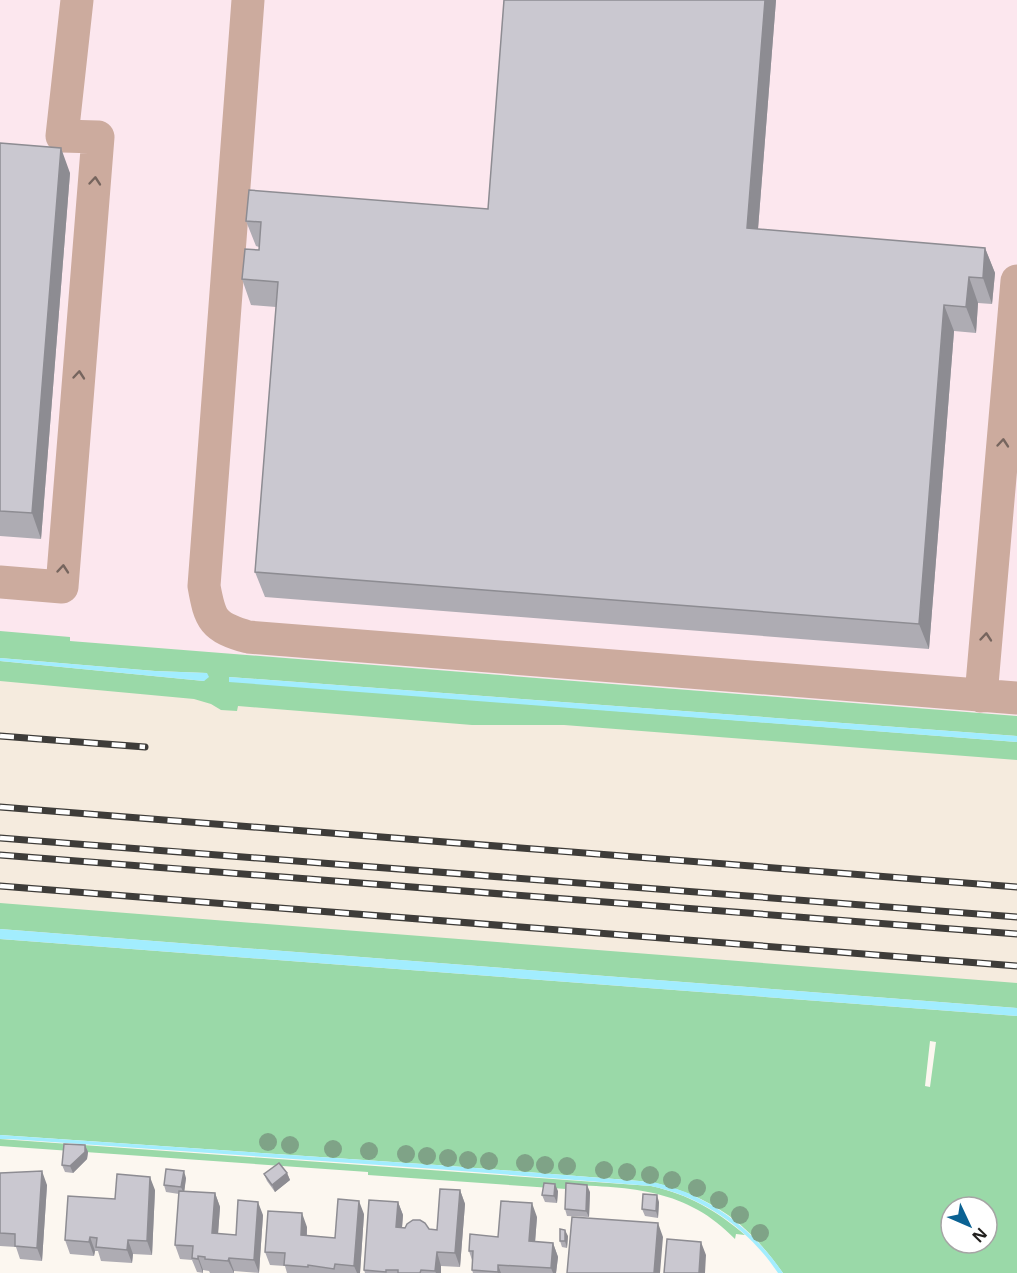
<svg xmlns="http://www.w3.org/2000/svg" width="1017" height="1273" font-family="'Noto Sans',sans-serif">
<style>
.built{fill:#f5ebde}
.industrial{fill:#fce7ee}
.green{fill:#9ad9a8;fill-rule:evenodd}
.water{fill:#a2edfe}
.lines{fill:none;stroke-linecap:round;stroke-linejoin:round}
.minor{stroke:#ccab9e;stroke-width:33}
.rail-casing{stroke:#3e3c39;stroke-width:7}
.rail{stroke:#fff;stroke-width:4.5;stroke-dasharray:14;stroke-linecap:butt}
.tree{fill:#7fa387}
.wall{fill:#aeacb3}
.shaded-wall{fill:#8d8c92}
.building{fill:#cac8d0;stroke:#8d8c92;stroke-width:1.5}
.oneway{stroke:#76655e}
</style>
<rect width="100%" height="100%" fill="#fcf7f0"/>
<path class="built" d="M0,636l1017,80v306l-1017,-77z"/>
<path class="industrial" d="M0,0h1017v716l-1017,-80z"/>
<path class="green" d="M0,631l70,6v4l947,75v20l-788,-59v4l788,61v18l-453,-35h-92l-234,-19 -1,5 -16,-1 -10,-6 -17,-5 -194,-18v-20l204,20 3,-8 -52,-2 -155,-13z
M0,903l1017,80v25l-1017,-79z
M0,939l1017,77v257h-234c-36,-51 -71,-76 -131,-91l-215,-17 -437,-30zM930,1041l6,1 -6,45 -5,-1zM951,1207h36v36h-36z
M0,1139l651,47c37,8 66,25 94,49l-9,-1 -1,5c-48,-50 -103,-52 -169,-54v4l-198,-14v-3l-368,-26z"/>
<path class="water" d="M0,658l155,13 52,2 2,4 -5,4 -204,-20z
M229,677l788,59v6l-788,-60z
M0,929l1017,79v8l-1017,-77z
M0,1135l437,30 215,17c56,12 99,45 131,91h-5c-29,-44 -75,-76 -127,-87l-215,-17 -427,-30h-9z"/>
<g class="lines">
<path class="minor" d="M248,0l-44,586c6,34 9,41 44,51l769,61
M0,582l62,5 36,-450 -36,-1 15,-136
M981,696l36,-415"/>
<g class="rail-casing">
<path id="rail" d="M0,736l145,11
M0,807l1017,80
M0,838l1017,79
M0,855l1017,79
M0,886l1017,80"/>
</g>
<use href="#rail" class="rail"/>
</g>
<g class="tree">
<circle cx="268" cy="1142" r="9"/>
<circle cx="290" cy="1145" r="9"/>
<circle cx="333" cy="1149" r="9"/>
<circle cx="369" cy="1151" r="9"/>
<circle cx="406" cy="1154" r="9"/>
<circle cx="427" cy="1156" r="9"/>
<circle cx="448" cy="1158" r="9"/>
<circle cx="468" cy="1160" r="9"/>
<circle cx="489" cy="1161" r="9"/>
<circle cx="525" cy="1163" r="9"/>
<circle cx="545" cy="1165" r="9"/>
<circle cx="567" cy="1166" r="9"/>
<circle cx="604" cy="1170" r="9"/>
<circle cx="627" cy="1172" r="9"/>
<circle cx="650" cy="1175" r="9"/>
<circle cx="672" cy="1180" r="9"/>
<circle cx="697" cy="1188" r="9"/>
<circle cx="719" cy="1200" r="9"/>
<circle cx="740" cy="1215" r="9"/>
<circle cx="760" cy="1233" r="9"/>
</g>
<path class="wall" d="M504,0h272l-18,229 227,19 10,25 -3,31 -14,-1 -2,30 -22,-2 -25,318 -664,-52 -10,-25 21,-265 -25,-2 -9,-26 17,-29v-3l-3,-1 -10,-25 242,-12z
M0,143l70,30 -29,366 -41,-3z
M85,1145l3,7 -1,7 -14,14 -8,-1 -3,-7z
M0,1173l47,12 -5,76 -22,-2 -4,-12 -16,-1z
M287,1173l3,7 -15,12 -8,-11 -3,-7z
M186,1178l-2,13 31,2 5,14 -2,27 18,1 27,-20 -4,58 -25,-2v2h-24l-1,-2 -6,-1v3l-6,-1 -5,-12 -12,-1 -5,-14 4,-51 -13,-2 -2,-7z
M155,1190l-3,65 -19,-1 -1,9 -31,-2 -3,-10h-3l-1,5 -24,-2 -5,-14 50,-41z
M460,1190l5,14 -5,63 -19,-1v7h-76l-1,-3 34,-68 5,13 -1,12 35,3z
M558,1191l-1,12 -12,-1 -3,-7z
M590,1192l-1,25 -22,-1 -2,-7z
M659,1202l-1,16 -13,-2 -3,-7z
M364,1214l-4,59h-73l-2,-7 -15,-1 -5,-13 42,-25v9l28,2z
M537,1217l-2,25 18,1 5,14 -2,16h-83l-1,-3v-10l-3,-9z
M568,1236l-1,12 -5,-1 -2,-6z"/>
<path class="shaded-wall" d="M765,0h11l-20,254 -9,-26z
M61,148l9,25 -29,366 -9,-26z
M985,248l10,25 -3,31 -9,-26z
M969,277l9,26 -2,30 -10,-26z
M944,305l10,26 -25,318 -10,-25z
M85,1145l3,7 -1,7 -14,14 -3,-7z
M42,1171l5,14 -5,76 -5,-13z
M184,1171l2,7 -2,16 -3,-7z
M287,1173l3,7 -15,12 -3,-7z
M150,1177l5,13 -3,65 -5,-14z
M555,1184l3,7 -1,12 -3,-7z
M587,1185l3,7 -1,25 -3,-6z
M460,1190l5,14 -5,63 -5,-14z
M215,1193l5,14 -3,40 -5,-14z
M657,1195l2,7 -1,16 -2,-7z
M359,1201l5,13 -4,59h-3l-3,-7z
M258,1202l5,13 -4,58 -5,-13z
M398,1202l5,13 -2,25 -5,-13z
M532,1203l5,14 -3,38 -5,-14z
M302,1213l5,14 -1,22 -5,-14z
M658,1223l5,14 -3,36h-6z
M565,1230l3,6 -1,12 -2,-7z
M90,1237l5,14 -1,5 -5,-14z
M128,1240l5,14 -1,9 -5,-13z
M701,1242l5,13 -1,18h-6z
M553,1243l5,14 -2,16h-3l-2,-5z
M437,1252l4,14v7h-5l-1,-2z
M198,1256l5,14v3l-5,-14z
M229,1258l5,13v2l-6,-12z
M498,1265l3,8h-3z"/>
<path class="building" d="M504,0h261l-18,228 238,20 -2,30 -14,-1 -3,30 -22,-2 -25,319 -664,-52 23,-290 -36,-3 3,-30 14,1 2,-28 -15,-1 3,-31 239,19z
M0,143l61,5 -29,365 -32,-2z
M64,1144l21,1v7l-15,14 -8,-1z
M279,1163l8,10 -15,12 -8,-11z
M166,1169l18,2 -3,16 -17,-2z
M42,1171l-5,77 -22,-2v-12l-15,-1v-60z
M117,1174l33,3 -3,64 -19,-1 -1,10 -31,-3 1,-9 -7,-1 -1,5 -24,-2 3,-44 47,3z
M544,1183l11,1 -1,12 -12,-1z
M566,1183l21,2 -1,26 -21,-2z
M440,1189l20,1 -5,63 -18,-1 -2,19 -14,-1 -1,3h-22v-3h-12v2l-22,-2 5,-70 29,2 -2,25 9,1 2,-4 6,-4h7l5,3 4,6 8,1z
M179,1191l36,2 -3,40 24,2 2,-35 20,2 -4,58 -25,-2 -1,3 -23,-2v-2l-7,-1v3l-6,-1 1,-12 -18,-1z
M643,1194l14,1 -1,16 -14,-2z
M338,1199l21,2 -5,65 -19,-2 -1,5 -26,-4v2l-24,-2 1,-12 -20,-1 3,-41 34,2 -1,22 34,3z
M501,1201l31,2 -3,38 24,2 -2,25 -53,-3v7l-26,-2 1,-19h-4l1,-17 28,3z
M572,1217l86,6 -4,50h-87z
M560,1229l5,1v11h-5z
M667,1239l34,3 -2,31h-35z"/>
<defs><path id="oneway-chevron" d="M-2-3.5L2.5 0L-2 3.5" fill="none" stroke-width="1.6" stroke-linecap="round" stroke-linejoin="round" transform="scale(1.5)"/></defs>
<g class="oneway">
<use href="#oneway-chevron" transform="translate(95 181) rotate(-85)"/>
<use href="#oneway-chevron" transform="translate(79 375) rotate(-85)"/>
<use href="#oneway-chevron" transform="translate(1003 443) rotate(-85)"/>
<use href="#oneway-chevron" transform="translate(63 569) rotate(-85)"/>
<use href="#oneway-chevron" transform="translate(986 637) rotate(-85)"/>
</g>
<g transform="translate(969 1225) rotate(134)"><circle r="28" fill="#ffffff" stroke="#a6a5a5" stroke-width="1.5"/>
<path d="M0-4.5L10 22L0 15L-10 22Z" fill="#0b6293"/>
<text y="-9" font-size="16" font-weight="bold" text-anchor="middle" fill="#211f1d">N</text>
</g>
</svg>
